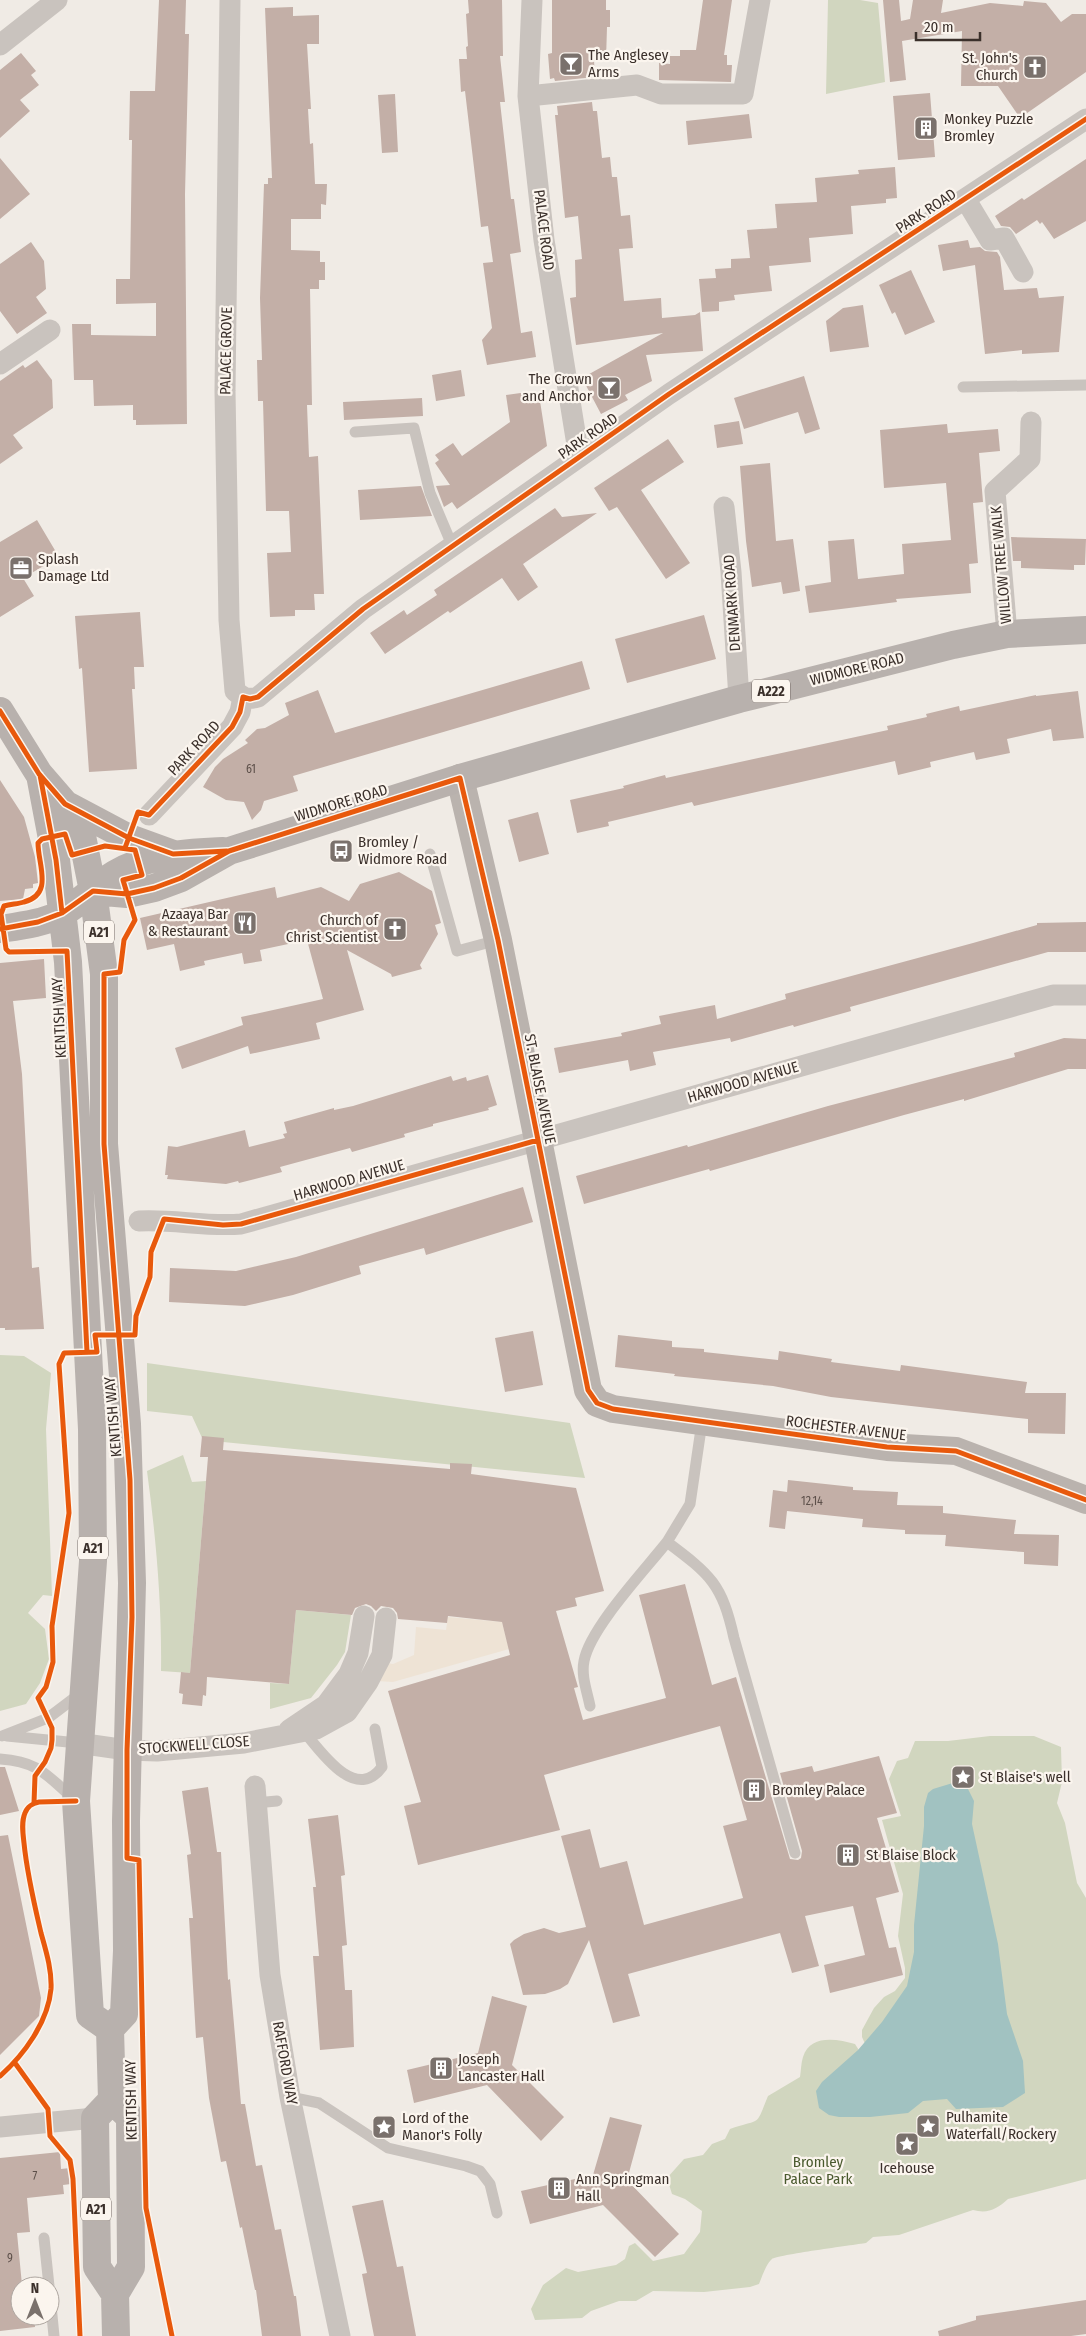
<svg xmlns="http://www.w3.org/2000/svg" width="1086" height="2336" font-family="'Fira Sans Condensed',sans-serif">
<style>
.green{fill:#d1d6bf}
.plaza{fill:#eee3d5}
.water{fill:#a1c2c1}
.building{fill:#c3afa7}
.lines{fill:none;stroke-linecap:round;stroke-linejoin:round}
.lane{stroke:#c9c3be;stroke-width:11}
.street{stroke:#c9c3be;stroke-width:21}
.secondary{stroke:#bab3ae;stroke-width:28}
.primary{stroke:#b8b1ad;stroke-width:28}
.cycleway-casing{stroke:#fbf5ee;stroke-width:8}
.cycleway{stroke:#e8590c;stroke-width:5}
.labels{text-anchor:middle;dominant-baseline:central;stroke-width:4.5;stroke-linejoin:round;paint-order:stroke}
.number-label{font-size:12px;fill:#5d504a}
.shield{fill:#fbf5ee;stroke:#756b66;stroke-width:1}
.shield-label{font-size:14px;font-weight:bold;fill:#3b302b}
.poi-label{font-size:15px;fill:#3b302b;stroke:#fbf5ee;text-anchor:start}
.street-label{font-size:15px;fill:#3b302b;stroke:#fbf5ee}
.park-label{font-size:15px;fill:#4a5a2e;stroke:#fbf5ee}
</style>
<rect width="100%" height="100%" fill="#f0ebe5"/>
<path class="green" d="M828,0h32l18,3 7,79 -59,12z
M0,1355l24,1 27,17 -5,56 6,167 -9,-1 -15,18 17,16 4,30 -9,24 -14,21 -26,7z
M147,1363l423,60 15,55 -382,-38 -11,-24 -45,-5z
M183,1455l9,27 14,-1 -16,192 -29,-2c1,-67 -5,-133 -14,-200z
M296,1610l55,5 -6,37 -8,13 -26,33 -41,11v-26l19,1z
M990,1736h44l27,11 1,35 -5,21 8,20 12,60 9,15v281l-78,20c-11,10 -20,15 -35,11l-74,25 -26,2 -7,6c-13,2 -89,12 -94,16 -6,5 -10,18 -13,25l-9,3 -46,5 -51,-1 -17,10h-17l-28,10 -9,7 -47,2 -4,-11 12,-24 23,-17 12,4 38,-7 9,-6 4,-13 6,-3 18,18 31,-7 16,-22 2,-21 -17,-12 -13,-5 -5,-16 17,-19 19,-4 9,-11 13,-5 5,-10c32,-11 25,-1 38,-33l32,-19c1,-6 1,-14 3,-20 7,-23 34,-18 52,-13l7,11 1,18 -18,23c11,7 36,11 49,8 11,-4 18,-15 31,-17 15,-2 31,-2 46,3 15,5 15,9 33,9l8,-9 3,-10 -23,-104v-18l-5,-10 -2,-21 -5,-11 2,-29 -5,-8 -1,-19 -6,-13 -4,-45 -8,-7 -14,6 -10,36 -7,55 13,38v12l-15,56 -1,13c-21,20 -26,33 -57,37l-5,-11v-7l12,-22 10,-11 11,-6 10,-13v-10l-7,-32 5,-42 -21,-74 19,-4 -12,-37 8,-18 11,-3 7,-17h33z"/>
<path class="plaza" d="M448,1617l54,5 7,27 -116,33 -16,-1 10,-18 6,1 21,-9 2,-28 30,3z"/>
<path class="water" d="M956,1782l10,3 8,16 -2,23 26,120 9,70 16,47 2,32 -22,14 -47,2 -9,-10 -24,2 -15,12 -38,4h-31l-10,-2 -10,-7 -3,-17 6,-9 36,-32 24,-28 25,-36 7,-34v-27l10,-99v-19l4,-14 5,-4z"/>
<path class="building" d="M159,0h27l-1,34h4l-4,160 2,230 -51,1v-5h-3v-15l-39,1 -1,-26h-19l-2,-56h19v11l65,1v-33l-40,1v-25h14l2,-139h-3l1,-49h25z
M468,0h34l1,56h-3l5,46h-5l11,97h3l7,53 -11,2 11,79 11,-2 4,26 -49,8 -5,-25 10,-12 -9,-65 10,-1 -5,-36 -7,1 -16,-136 -4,1 -2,-33h8l-1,-12 2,-1 -2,-32 3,-1z
M552,0h54v10h4v17h-3l-1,33 -12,1 1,16 -40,4 -1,-3 -4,1 -2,-25 4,-1z
M703,0h29l-8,55h3v10h5l-1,17 -72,-2v-17l11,1v-8h10v-6h16z
M883,0h16l2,21 9,-2 3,-19h30l-2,13 49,-10 33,3 1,-5 22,2 15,19 11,-8h14v58l-66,46 -22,-32h-37l1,-55 -60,10 4,39 -16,2z
M293,7v9l26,-1v29h-12l4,65h-3l2,35 3,-1 2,41h12l-1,21 -5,-1v15h-30v31l29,1v11h5v18h-6v9h-9l2,116h-5l2,52 9,-1 6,138h-10l1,16h-20v6l-25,1 -3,-64 24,-1 -2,-41h-23l-3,-110h-5l-1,-41h5l-2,-62 4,-114h4v-6h4l-7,-170z
M21,53l15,18 -5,4 8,10 -19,15 10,11 -30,27v-68z
M930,93l5,64 -37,3 -5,-64z
M395,94l3,58 -16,1 -4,-58z
M592,102l1,9h4l5,47 8,-1 2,20h5l4,39 9,-1 3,33 -14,1 5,52 37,-3 1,20 33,-3 5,-3 3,39 -57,4 6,26 -27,14 3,5 -27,14 -19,-36 81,-45 -87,12 -6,-47 6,-1 -1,-37 7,-1 -4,-43 -13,2 -10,-103h3l-1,-9z
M749,114l3,24 -64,7 -2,-24z
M0,158l30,36 -30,25z
M1086,159v62l-32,18 -12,-17 -2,2 -3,-4 -21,14 -6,-7 -9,-1 -6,-10 27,-18 2,2z
M895,167l2,31 -11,1v4l-35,3 2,28 -44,4 2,24 -42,4 3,25 -38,4 1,5 -16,2v9l-17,1 -3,-33 17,-1 -1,-9 16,-1v-9l19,-1 -3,-28 30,-2 -2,-24 42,-2 -2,-24 44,-4 -1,-4z
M968,240l2,8 10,-1 5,4 12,1 3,5 4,33 33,-2 2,10 25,-2 -5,56 -37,2v-4l-37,4 -10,-89 -32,6 -5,-26z
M31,242l13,19 2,28 -10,8 11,16 -30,21 -17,-23v-47z
M911,270l24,52 -30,13 -10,-23 -3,2 -13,-29z
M863,305l6,42 -39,5 -4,-31 17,-13z
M37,360l15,20 1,28 -40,27 10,13 -23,16v-83l23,-16 2,3z
M461,370l4,26 -29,5 -4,-26z
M804,376l16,53 -15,5 -7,-22 -54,17 -10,-31z
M535,391l2,10h3l7,45 -90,63 -5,-7 -8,5 -8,-21 14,-1 -15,-22 4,-3 -4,-5 18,-12 9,13 48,-34 -4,-27z
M422,398l1,18 -79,4 -1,-18z
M739,421l4,23 -26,4 -3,-23z
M947,424l1,9 50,-4 2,22 -21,2 4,49 -10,1 5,60 -9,1 2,29 -75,6 1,3 -88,11 -4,-27 26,-4 -3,-41 26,-2 4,40 46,-5 -2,-30 49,-4 -5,-57 -62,5 -4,-58z
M668,439l16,23 -43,28 49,73 -24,16 -49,-72 -8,4 -15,-23z
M770,463l6,78 17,-2 7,52 -17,3 -2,-12 -29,5 -6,-46 -6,-75z
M421,486l11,30 -72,4 -2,-30z
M555,508l7,9 35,-4 -74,51 15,23 -20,14 -16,-23 -52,35 -2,-2 -63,43 -15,-21 34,-23 3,5 30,-20 -3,-5z
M37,520l22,37 -36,21 11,18 -34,21v-75z
M1011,537l75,2 -1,26h-11v5l-53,-2v-7h-8z
M140,612l4,55h-10l1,22h-3l5,80 -48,3 -7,-104 -3,1 -4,-53z
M704,615l12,44 -89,24 -12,-44z
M582,661l8,28 -297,87 5,15 -34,10 -3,9 -9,10 -8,-18 -18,-2 -23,-13 12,-20 8,-8 25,-16 -3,-3 12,-11 8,-1 24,-13 -4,-12 33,-13 17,43z
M1078,691l6,47 -31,3 -2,-12 -44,10 3,14 -34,7 -2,-8 -44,10 1,5 -33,8 -3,-14 -201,45 -2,-4 -84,20 1,4 -32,7 -7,-33 54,-12 -1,-2 42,-11 1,3 222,-48 -1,-4 40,-9 -1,-3 33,-8 1,5 76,-16v1z
M0,780l24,37 11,40 3,26 -5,1v4l-8,1 -2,10 -23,2z
M538,812l11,42 -30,8 -11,-42z
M399,872l33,19 9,32 -6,2 3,9 -18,31 2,4 -30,8 -1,-3 -44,-24 17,60 -48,13 4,16 -70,15 -2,-8 -66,23 -7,-21 68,-23 -2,-8 82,-18 -16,-59 -47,10 2,11 -18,3 -2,-11 -38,8 1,4 -25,6 -6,-27 -27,6 -7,-32 135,-31 2,11 44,-11 28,14 11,-17z
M1086,922v30h-38l-198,55 1,4 -57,16 -1,-2 -62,17 -1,-4 -77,14 3,13 -26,6 -2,-11 -69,13 -5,-25 68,-12 -1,-3 40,-9 -2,-8 56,-11 2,14 69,-20 -1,-5 188,-51 64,-18v-2z
M44,959l2,39 -33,3 9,73 10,194 7,-1 5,62 -39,1v-2h-5v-365z
M1064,1038l22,1v30h-18l-104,32v-2l-60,16 -194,56 -1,-2 -125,35 -8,-28 111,-31 1,2 140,-41 187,-49 -1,-4z
M488,1075l9,30 -9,3 1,2 -56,14v2l-29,8 1,3 -53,15 -2,-4 -70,19 2,5 -43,11 -1,-2 -12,3 -59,-5 1,-4h-3l3,-29 9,1 68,-17 4,17 36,-9 -2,-4 4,-1 -3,-11 50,-14v2l19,-4 98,-30 2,5 13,-4 1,4z
M523,1187l10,35 -107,33 -2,-7 -65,18 2,8 -68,21 -48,11 -76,-4 1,-34 66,3 60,-14z
M533,1331l10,54 -38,7 -10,-54z
M618,1335l54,6v6l32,2v3l74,8 1,-9 53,8 -1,3 69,9 1,-6 126,17 -2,11h41l-1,41 -37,-1v-14l-197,-22 -58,-11 -99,-10 1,-2 -60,-7z
M202,1436l22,2 -1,12 227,19v-6l22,1 -1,10 105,14 28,103 -29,7 2,8 -21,5 22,76 -4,1 9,32 83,-22 -27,-103 46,-11 27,101 24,-8 54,182 8,1 3,-2 1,-7 -22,-78 32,-7 2,6 65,-16 18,57 -20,5 22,74 -23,6 13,50 7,-1 7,28 -73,18 -6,-28 41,-10 -12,-49 -48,10 14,50 -27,7 -12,-40 -152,41 12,42 -27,7 -24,-83 -21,44 -8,5 -15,5 -22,1 -13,-51 4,-4 10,-6 20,-6 15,5 27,-6 -25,-91 29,-7 10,39 27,-7 17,64 99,-27 -20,-72 24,-6 -27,-94 -176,49 16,55 -142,35 -14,-59 17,-4 -33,-111 122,-36 -8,-33 -54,-6 -1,7 -49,-4 -1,-6 -4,-5 -12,-2 -5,5 -5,-5 -5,-2 -11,4 -3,7 -56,-5 -7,74 -82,-7 -1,19 -3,-1 -1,11 -20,-2 1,-10 -4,-1 2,-21 9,1 18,-216h-8z
M788,1480l65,7v3l45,2 -1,13 46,1v7l73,7 -2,14 45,1 -1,31 -34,-2v-12l-79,-6 1,-11 -41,-1v-4l-43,-3 1,-8 -76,-8 -2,18 -16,-2 4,-37 14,2z
M0,1767h5l14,44 -19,4z
M208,1787l9,65h4l7,128 2,-1 11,125h4l11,62 6,-1 13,65 6,-1 13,67h2l5,40h-39l-6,-46h-1l-13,-63 -2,1 -14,-67 -5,1 -12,-64 -6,-61 -7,1 -7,-120h4l-6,-63 4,-1 -9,-63z
M338,1815l7,60 -4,1 6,69 -5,1 3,44h7l2,57 -34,3 -7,-94h6l-6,-69h3l-8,-68z
M8,1835l33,163 -2,18 -39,39v-219z
M492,1996l35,10 -15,59 52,52 -23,24 -54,-56 -73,18 -7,-33 71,-17z
M610,2117l32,8 -15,55 52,54 -24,23 -52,-52 -73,19 -9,-33 72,-16z
M60,2152l1,17 9,-1 1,16 -8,1 1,9 -37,4 3,34 -13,1 5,52 9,1h-11v30h14l1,11 -35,4v-173z
M383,2200l14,67 6,-1 13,70h-42l-12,-62 5,-1 -15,-67z
M1086,2300v34l-15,2h-132l-1,-5 38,-11v-4z"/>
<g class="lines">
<path class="lane" d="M963,387l123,-2
M355,432l59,-4 16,65 22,52
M430,854l27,97 41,-11
M667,1542l23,-38 12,-82
M590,1706c-3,-15 -9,-30 -6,-45 6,-33 61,-91 83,-119 44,33 55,42 67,96l61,215
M302,1729c17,20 53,75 80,38l-7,-38
M2,1736l46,-18 33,-25
M7,1736l71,7
M0,1759c40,3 46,16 74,40
M255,1803l22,-2
M290,2097l29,6 69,45 78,18 14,5 10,13 7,29
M44,2238l5,48
M50,2295l4,41"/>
<path class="street" d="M230,0l-5,391 4,229 6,71c8,7 13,9 23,6l105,-88 306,-215 417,-275
M532,0l-4,96 16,144 35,217
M0,45l57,-45
M528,96l109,-11 24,9h82l17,-94
M966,200l24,40 14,-2 19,34
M0,364l50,-34
M724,507l7,65 8,127
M1007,634l-12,-143 35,-32 1,-37
M149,815l83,-88 8,-15 3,-15
M139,1221c34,-2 68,6 102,3l812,-229h33
M289,1730l37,-25 23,-31 9,-21 6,-37
M78,1743l49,7 30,1 87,-8 72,-14 31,-17 21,-30 14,-27 4,-37
M255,1786l15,189 20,122 50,239
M0,2127l95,-9"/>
<path class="secondary" d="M460,778l38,162 90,450 9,13 16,6 274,38 69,4 130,49"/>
<path class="primary" d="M0,711l39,63 26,30 17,32 11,55 11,83v170l23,280 5,159 -6,238 1,130 -3,63 -14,15 2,71 -17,18 2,149 18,27
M40,775l16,85 12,102 24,467 1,132 -17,240 14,214 20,14
M65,804l64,34 44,16
M93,891l34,3 27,-6 27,-10 48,-27 231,-73 279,-79 214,-54 54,-11 79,-4
M0,929c20,-3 45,-6 63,-16 18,-11 34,-28 52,-39 33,-20 70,-21 108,-23
M112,2100l18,17 1,150 -16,27 1,42"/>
<g class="cycleway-casing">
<path id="cycleway" d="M0,711l39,63 26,30 64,34 44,16 54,-3
M40,775l16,85 6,53
M125,848l13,-36 11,3 83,-88 8,-15 3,-15 7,2 8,-2 105,-88 306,-215 417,-275
M0,929l38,-7 24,-9 31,-22 34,3 27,-6 27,-10 48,-27 231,-73 38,162 90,450 9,13 16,6 274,38 69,4 130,49
M87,1352l-20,-401 -58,1 -3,-3 -5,-35 3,-8c7,-2 14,-2 20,-4 30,-8 14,-37 14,-59l4,-4 23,-5 7,21 33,-9 30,4 7,25 -19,5 12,40 -11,20 -4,32 -16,2v170l26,336 2,137 -5,133v108l12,2 7,348 26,128
M34,1803l1,-27 10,-14 6,-14 1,-8v-12l-14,-30 8,-11 7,-25 -1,-36 17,-113 -10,-149 5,-11 33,-1 -2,-17h40l1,-19 14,-39 1,-25 13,-33 59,6 18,-1 297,-84
M15,2063l33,46 2,27 20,24 3,19 7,157
M0,2076c24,-21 48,-54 51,-87 1,-19 -5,-38 -10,-56 -7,-30 -14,-59 -17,-90 -1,-9 -3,-21 1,-30 2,-6 8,-10 14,-11l37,-1"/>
</g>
<use href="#cycleway" class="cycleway"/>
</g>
<defs>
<g id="bar-square" transform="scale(1.25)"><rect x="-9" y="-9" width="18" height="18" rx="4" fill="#7a716c" stroke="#fbf5ee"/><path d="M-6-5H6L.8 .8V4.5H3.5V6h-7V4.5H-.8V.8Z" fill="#fff"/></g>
<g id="church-square" transform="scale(1.25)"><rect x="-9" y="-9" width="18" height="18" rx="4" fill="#7a716c" stroke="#fbf5ee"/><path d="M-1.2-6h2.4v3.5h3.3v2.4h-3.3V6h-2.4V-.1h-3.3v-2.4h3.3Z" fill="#fff"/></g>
<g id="building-square" transform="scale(1.25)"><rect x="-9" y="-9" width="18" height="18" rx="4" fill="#7a716c" stroke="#fbf5ee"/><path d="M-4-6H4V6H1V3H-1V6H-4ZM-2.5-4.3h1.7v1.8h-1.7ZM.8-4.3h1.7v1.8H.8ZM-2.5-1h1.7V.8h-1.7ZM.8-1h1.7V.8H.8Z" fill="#fff"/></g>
<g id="office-square" transform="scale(1.25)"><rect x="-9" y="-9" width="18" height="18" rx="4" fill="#7a716c" stroke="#fbf5ee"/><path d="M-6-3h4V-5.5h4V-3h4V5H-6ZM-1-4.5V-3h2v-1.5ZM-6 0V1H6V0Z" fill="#fff"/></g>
<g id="bus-square" transform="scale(1.25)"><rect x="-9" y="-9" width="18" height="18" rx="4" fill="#7a716c" stroke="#fbf5ee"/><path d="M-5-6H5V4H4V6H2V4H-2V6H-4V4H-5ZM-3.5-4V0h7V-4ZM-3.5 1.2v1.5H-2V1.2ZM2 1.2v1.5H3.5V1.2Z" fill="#fff"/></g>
<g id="restaurant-square" transform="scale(1.25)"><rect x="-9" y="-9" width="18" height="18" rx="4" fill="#7a716c" stroke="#fbf5ee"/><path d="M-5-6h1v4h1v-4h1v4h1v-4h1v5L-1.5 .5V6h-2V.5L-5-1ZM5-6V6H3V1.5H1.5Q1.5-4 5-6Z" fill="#fff"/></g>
<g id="sight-square" transform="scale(1.25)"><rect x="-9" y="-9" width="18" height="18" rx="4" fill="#7a716c" stroke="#fbf5ee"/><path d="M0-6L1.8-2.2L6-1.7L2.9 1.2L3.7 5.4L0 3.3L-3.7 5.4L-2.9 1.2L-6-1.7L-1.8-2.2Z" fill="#fff"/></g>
</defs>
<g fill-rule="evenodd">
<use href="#bar-square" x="571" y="64"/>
<use href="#church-square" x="1035" y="67"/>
<use href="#building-square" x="926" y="128"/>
<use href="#bar-square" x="609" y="388"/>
<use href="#office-square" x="21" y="568"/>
<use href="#bus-square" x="341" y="851"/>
<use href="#restaurant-square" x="245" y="923"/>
<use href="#church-square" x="395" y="929"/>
<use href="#sight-square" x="963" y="1777"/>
<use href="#building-square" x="754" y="1790"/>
<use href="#building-square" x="848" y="1855"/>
<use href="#building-square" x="441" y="2068"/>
<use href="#sight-square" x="928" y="2126"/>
<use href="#sight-square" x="384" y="2127"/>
<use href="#sight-square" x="907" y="2144"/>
<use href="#building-square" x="559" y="2188"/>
</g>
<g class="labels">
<g class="number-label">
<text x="251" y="769">61</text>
<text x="812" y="1501">12,14</text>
<text x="35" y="2176">7</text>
<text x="10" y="2258">9</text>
</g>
<g class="shield">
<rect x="752" y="679.5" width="38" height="23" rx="4"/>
<rect x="84" y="920.5" width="30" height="23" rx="4"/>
<rect x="78" y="1536.5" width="30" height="23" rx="4"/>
<rect x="81" y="2197.5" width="30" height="23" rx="4"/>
</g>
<g class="shield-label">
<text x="771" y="691">A222</text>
<text x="99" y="932">A21</text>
<text x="93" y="1548">A21</text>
<text x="96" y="2209">A21</text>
</g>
<g class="poi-label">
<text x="588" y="55">The Anglesey<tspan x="588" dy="17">Arms</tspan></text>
<text x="1018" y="58" text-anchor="end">St. John's<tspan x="1018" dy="17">Church</tspan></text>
<text x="944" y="119">Monkey Puzzle<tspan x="944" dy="17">Bromley</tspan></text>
<text x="592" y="379" text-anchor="end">The Crown<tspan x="592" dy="17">and Anchor</tspan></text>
<text x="38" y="559">Splash<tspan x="38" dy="17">Damage Ltd</tspan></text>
<text x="358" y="842">Bromley /<tspan x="358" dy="17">Widmore Road</tspan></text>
<text x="228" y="914" text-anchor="end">Azaaya Bar<tspan x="228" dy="17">&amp; Restaurant</tspan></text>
<text x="378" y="920" text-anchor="end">Church of<tspan x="378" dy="17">Christ Scientist</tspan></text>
<text x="980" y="1777">St Blaise's well</text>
<text x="772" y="1790">Bromley Palace</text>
<text x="866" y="1855">St Blaise Block</text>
<text x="458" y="2059">Joseph<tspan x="458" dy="17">Lancaster Hall</tspan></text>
<text x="946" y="2117">Pulhamite<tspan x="946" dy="17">Waterfall/Rockery</tspan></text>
<text x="402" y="2118">Lord of the<tspan x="402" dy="17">Manor's Folly</tspan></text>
<text x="907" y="2168" text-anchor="middle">Icehouse</text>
<text x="576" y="2179">Ann Springman<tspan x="576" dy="17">Hall</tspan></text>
</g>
<g class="street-label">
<text transform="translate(926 211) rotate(-33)">PARK ROAD</text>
<text transform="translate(544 230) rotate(83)">PALACE ROAD</text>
<text transform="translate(226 351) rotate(-89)">PALACE GROVE</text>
<text transform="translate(588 436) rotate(-35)">PARK ROAD</text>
<text transform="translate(1001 565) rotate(-95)">WILLOW TREE WALK</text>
<text transform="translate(732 603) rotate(-94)">DENMARK ROAD</text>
<text transform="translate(857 669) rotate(-14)">WIDMORE ROAD</text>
<text transform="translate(194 748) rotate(-47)">PARK ROAD</text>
<text transform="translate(341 803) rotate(-17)">WIDMORE ROAD</text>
<text transform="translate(59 1018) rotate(-93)">KENTISH WAY</text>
<text transform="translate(743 1082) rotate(-16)">HARWOOD AVENUE</text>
<text transform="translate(540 1089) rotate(79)">ST. BLAISE AVENUE</text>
<text transform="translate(349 1180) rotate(-16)">HARWOOD AVENUE</text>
<text transform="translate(113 1417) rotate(-95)">KENTISH WAY</text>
<text transform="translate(846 1428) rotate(7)">ROCHESTER AVENUE</text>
<text transform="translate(194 1745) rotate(-4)">STOCKWELL CLOSE</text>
<text transform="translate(285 2063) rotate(80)">RAFFORD WAY</text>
<text transform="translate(131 2100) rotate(-91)">KENTISH WAY</text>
</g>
<g class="park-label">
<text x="818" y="2162">Bromley<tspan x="818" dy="17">Palace Park</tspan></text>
</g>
</g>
<g transform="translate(35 2301)"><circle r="24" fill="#fbf5ee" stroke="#aea6a0"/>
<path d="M0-4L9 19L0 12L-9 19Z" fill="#7a716c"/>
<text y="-8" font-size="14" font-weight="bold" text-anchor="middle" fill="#3b302b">N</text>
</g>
<path d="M916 32v8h64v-8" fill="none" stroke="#3b302b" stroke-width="2.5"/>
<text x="924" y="32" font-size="15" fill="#3b302b" stroke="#fbf5ee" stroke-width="4" paint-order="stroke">20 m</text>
</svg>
